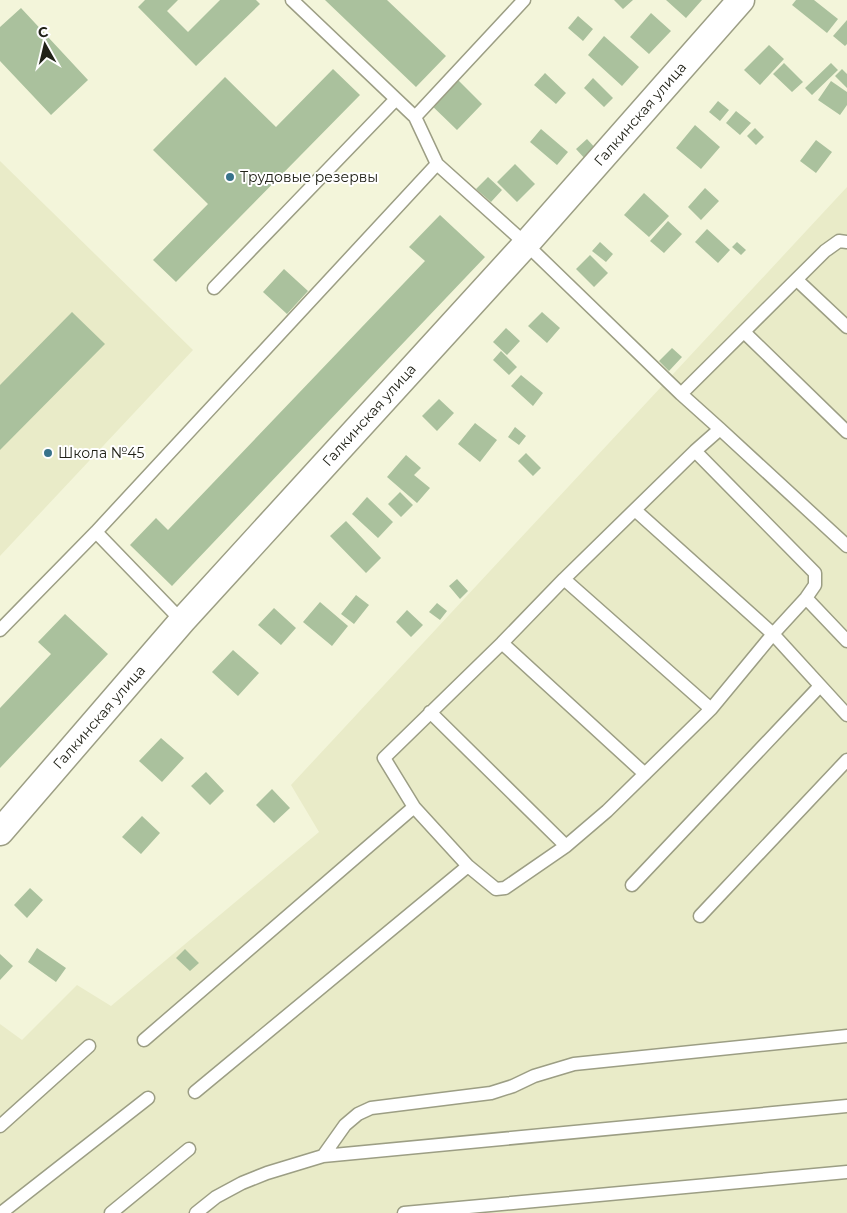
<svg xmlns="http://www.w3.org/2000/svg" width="847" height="1213" font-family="Montserrat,sans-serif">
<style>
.built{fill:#e9ebc8}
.building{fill:#aac19d}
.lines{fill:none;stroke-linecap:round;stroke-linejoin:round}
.service-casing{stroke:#9c9e84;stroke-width:15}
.minor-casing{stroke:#9c9e84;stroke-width:29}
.service{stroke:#fff;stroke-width:12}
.minor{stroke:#fff;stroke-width:26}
.poi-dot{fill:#38738b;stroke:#fff;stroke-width:2}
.labels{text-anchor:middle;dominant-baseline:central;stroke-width:4;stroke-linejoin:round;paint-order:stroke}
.street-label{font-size:14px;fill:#212218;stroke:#fff}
.poi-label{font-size:14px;fill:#212218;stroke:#fff;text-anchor:start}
</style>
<rect width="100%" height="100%" fill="#f3f5da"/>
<path class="built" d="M0,161l193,189 -193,206z
M847,187v1026h-847v-189l22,16 55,-55 34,21 208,-174 -28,-47z"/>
<path class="building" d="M145,0h33l-11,11 21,21 32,-32h36l4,4 -64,62 -58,-59z
M325,0h62l59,56 -30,31z
M614,0h19l-10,9z
M666,0h36l-16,18z
M796,0h18l24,19 -11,14 -35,-28z
M21,8l67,72 -37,35 -51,-54v-34z
M651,13l20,18 -22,23 -19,-17z
M578,16l15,13 -10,12 -15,-13z
M847,20v24l-2,2 -12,-10z
M604,36l35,31 -17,19 -34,-31z
M769,45l15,14 -24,26 -16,-15z
M784,63l19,19 -11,10 -19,-18z
M831,63l7,7 -26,25 -7,-7z
M333,69l27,26 -184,187 -23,-22 55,-56 -55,-54 72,-73 51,50z
M842,69l5,5v14l-12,-12z
M545,73l21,20 -10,11 -22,-19z
M452,74l30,30 -25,26 -31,-30z
M593,78l20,20 -9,9 -20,-19z
M831,81l16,11v13l-7,10 -22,-15z
M718,101l11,9 -9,11 -11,-9z
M736,111l15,12 -11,12 -14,-12z
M695,125l25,22 -19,22 -25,-21z
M755,128l9,9 -8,8 -9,-9z
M541,129l27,23 -11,13 -27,-23z
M587,139l11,12 -11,10 -11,-12z
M816,140l16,12 -16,21 -16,-12z
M515,164l20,20 -18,18 -20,-20z
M488,177l14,13 -11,12 -15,-13z
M705,188l14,13 -18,19 -13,-13z
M644,193l25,23 -20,21 -25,-22z
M440,215l45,42 -313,329 -42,-41 26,-27 12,12 257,-269 -16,-14z
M668,221l14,13 -18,19 -14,-12z
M707,229l23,21 -12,13 -23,-21z
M600,242l13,12 -7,8 -14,-11z
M737,242l9,8 -5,5 -9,-8z
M590,255l18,18 -14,14 -18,-18z
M284,269l24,22 -21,23 -24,-22z
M72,312l33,32 -105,106v-65z
M542,312l18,16 -13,15 -19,-17z
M506,328l14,13 -13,14 -14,-13z
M672,348l10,9 -13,14 -10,-10z
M501,351l16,16 -8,8 -16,-15z
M521,375l22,18 -10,13 -22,-20z
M439,399l15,14 -17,18 -15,-15z
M475,423l22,17 -17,22 -22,-18z
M515,427l11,9 -7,9 -11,-8z
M526,453l15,15 -8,8 -15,-15z
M406,455l15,13 -7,7 16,13 -13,15 -30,-26z
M400,492l13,13 -12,12 -13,-13z
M367,497l26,25 -15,16 -26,-24z
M346,521l35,37 -15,15 -36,-37z
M457,579l11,12 -8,8 -11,-13z
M356,595l13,10 -15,19 -13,-10z
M320,602l28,24 -16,20 -29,-24z
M437,603l10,8 -7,9 -11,-8z
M274,608l22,20 -15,17 -23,-20z
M407,610l16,15 -12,12 -15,-15z
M65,614l43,40 -108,114v-60l51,-54 -13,-12z
M233,650l26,23 -21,23 -26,-24z
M161,738l23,20 -22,24 -23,-21z
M206,772l18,19 -14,14 -19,-19z
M272,789l18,19 -16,15 -18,-18z
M142,816l18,17 -19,21 -19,-17z
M30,888l13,12 -16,18 -13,-13z
M37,948l29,20 -10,14 -28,-20z
M185,949l14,14 -9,8 -14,-13z
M0,954l13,12 -13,14z"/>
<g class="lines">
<g class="service-casing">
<path id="service" d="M415,117l109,-117
M437,164l89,80 155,150 39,35 127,117
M797,280l50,47
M214,288l182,-189
M744,332l103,100
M681,394l144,-143 14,-10 8,1
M635,510l138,124 74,81
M96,532l86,89
M564,579l147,130
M806,598l41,43
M0,630l96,-98 341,-368 -22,-47 -123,-117
M502,643l143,131
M430,712l136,134
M468,866l28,23 9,-1 61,-42 41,-35 104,-102 62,-75 33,-36 9,-13v-12l-120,-122
M632,885l188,-199
M700,916l147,-156
M144,1040l270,-233 -30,-49 118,-115 62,-64 131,-128 25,-22
M195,1092l273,-226 -54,-59
M0,1126l89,-80
M323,1156l524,-50
M1,1213l147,-115
M111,1213l78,-64
M196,1213l20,-16 26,-14 25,-10 56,-17 22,-31 13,-11 13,-6 120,-15 22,-7 21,-10 40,-12 273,-28
M404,1213l443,-41"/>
</g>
<g class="minor-casing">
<path id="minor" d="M0,832l182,-211 344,-377 215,-244"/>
</g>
<use href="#service" class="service"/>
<use href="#minor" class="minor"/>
</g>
<g class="poi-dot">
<circle cx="230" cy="177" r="5"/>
<circle cx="48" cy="453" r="5"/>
</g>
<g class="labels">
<g class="street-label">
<text transform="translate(640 114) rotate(-49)">Галкинская улица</text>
<text transform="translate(369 415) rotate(-48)">Галкинская улица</text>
<text transform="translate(99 717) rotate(-49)">Галкинская улица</text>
</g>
<g class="poi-label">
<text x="240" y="177">Трудовые резервы</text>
<text x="58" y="453">Школа №45</text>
</g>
</g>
<g transform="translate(45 45) rotate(352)" stroke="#ffffff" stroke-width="4" paint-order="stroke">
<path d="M0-4L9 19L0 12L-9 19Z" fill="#212218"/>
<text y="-8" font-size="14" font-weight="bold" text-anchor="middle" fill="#212218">С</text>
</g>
</svg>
